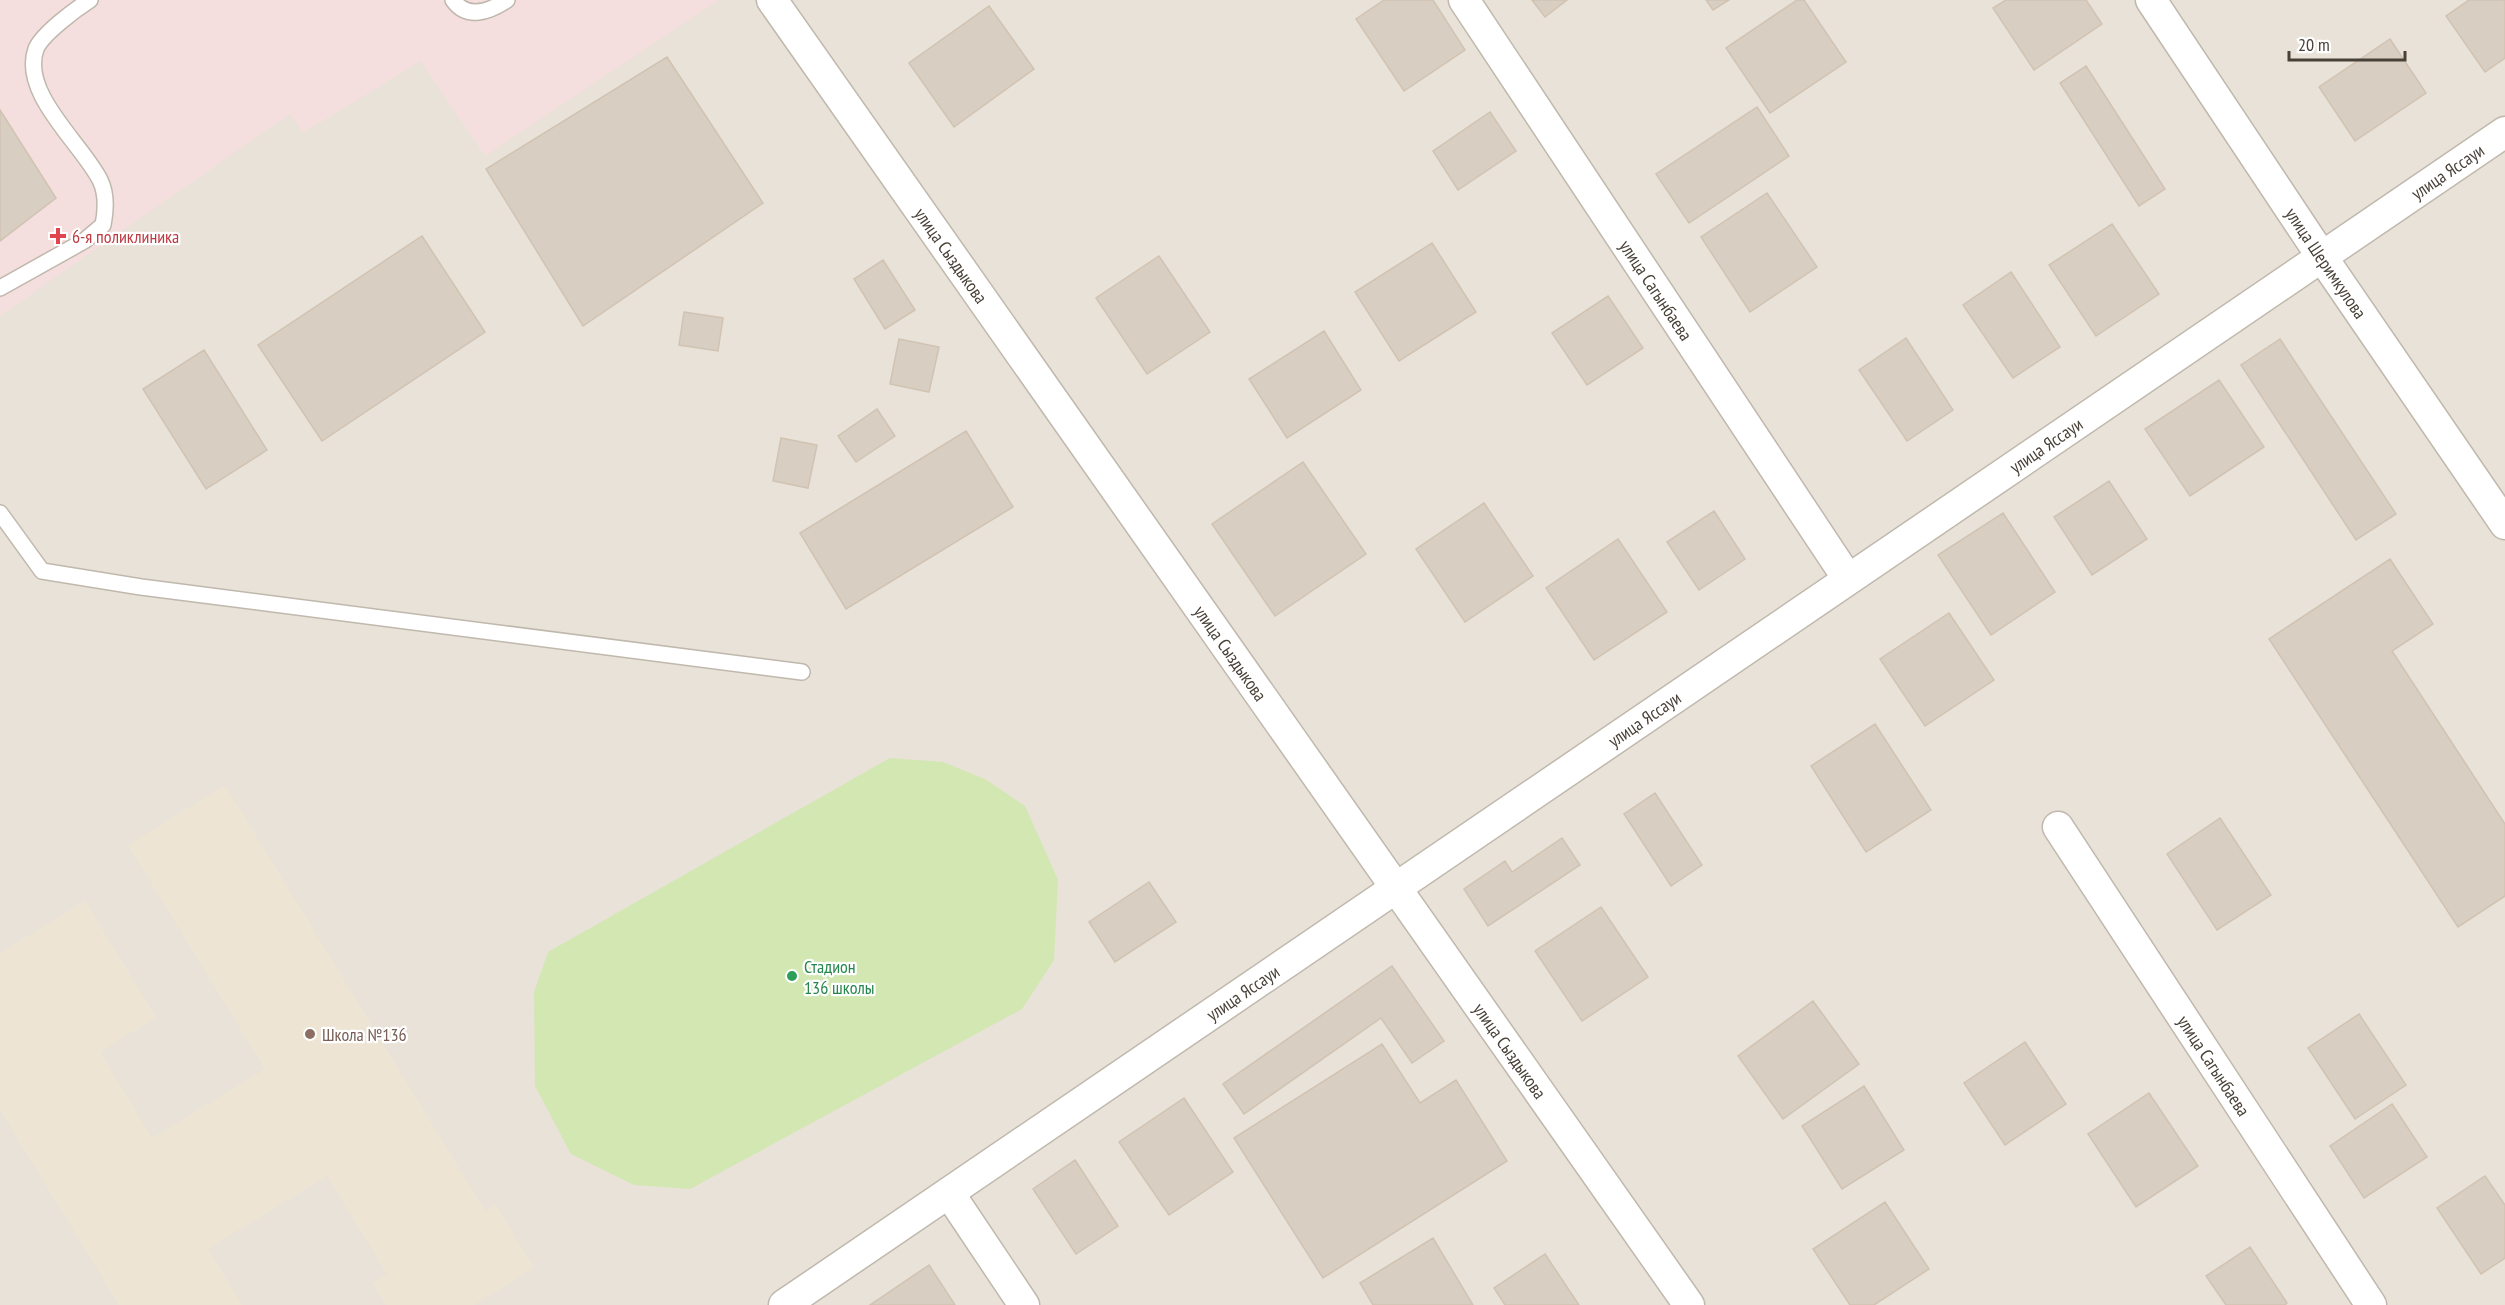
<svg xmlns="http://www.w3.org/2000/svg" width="2505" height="1305" font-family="'PT Sans Narrow',sans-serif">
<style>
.residential{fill:#e8e2d8}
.education{fill:#ede4d4}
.medical{fill:#f4dfde}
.green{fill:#d3e7b3}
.building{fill:#d9cec2;stroke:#d1c3b2;stroke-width:1.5}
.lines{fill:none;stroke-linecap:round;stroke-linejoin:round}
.service-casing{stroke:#c0b8ac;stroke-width:18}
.minor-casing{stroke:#c0b8ac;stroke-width:33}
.service{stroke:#fff;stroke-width:15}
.minor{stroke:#fff;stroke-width:30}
.health-dot{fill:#e0444e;stroke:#fff;stroke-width:2}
.leisure-dot{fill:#2e9e5b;stroke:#fff;stroke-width:2}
.education-dot{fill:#8d6e63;stroke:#fff;stroke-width:2}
.labels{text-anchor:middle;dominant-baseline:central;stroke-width:4.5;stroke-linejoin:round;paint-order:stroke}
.street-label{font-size:18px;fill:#484138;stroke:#fff}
.health-label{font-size:18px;fill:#be3a42;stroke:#fff;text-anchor:start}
.leisure-label{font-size:18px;fill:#27864d;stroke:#fff;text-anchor:start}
.education-label{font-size:18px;fill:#785e54;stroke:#fff;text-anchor:start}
</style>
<rect width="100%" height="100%" fill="#f4f0ea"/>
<path class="residential" d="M0,0h2505v1305h-2505z"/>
<path class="education" d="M225,785l260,426 11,-6 38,63 -60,37h-88l-14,-22 15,-9 -60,-98 -119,73 34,56h-123l-119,-195v-157l85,-52 71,116 -56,35 52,86 113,-69 -137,-224z"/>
<path class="medical" d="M0,0h719l-234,156 -64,-95 -118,72 -13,-19 -290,202z"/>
<path class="green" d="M890,758l53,4 42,17 40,27 33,74 -4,80 -32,49 -332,180 -56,-4 -63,-31 -36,-68 -1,-94 14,-40z"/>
<path class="building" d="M1384,0h49l32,50 -61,41 -48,-72z
M1532,0h35l-22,17z
M1706,0h23l-16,10z
M1797,0h7l42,62 -76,51 -44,-65z
M2006,0h80l16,24 -68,46 -41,-62z
M2469,0h36v58l-20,14 -39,-56z
M989,6l45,63 -80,58 -45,-64z
M2390,39l36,54 -71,48 -36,-54z
M667,57l96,146 -180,123 -97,-157z
M2086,66l79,123 -26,17 -79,-123z
M1757,107l32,49 -100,67 -33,-49z
M0,110l56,88 -56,43z
M1490,112l26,39 -58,39 -25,-39z
M1767,193l50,74 -67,45 -49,-75z
M2112,224l47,70 -63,42 -47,-71z
M422,236l63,96 -163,109 -64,-96z
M1432,243l44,69 -77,49 -44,-69z
M1159,256l51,76 -63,42 -51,-76z
M883,260l32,50 -30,19 -31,-50z
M2011,272l49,75 -47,31 -50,-73z
M1608,296l35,52 -56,37 -35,-52z
M684,312l39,6 -5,33 -39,-6z
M1324,331l37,59 -74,48 -38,-59z
M1906,338l47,72 -46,31 -48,-71z
M899,339l40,8 -10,45 -39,-8z
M2280,339l116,175 -40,26 -115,-175z
M204,350l63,100 -61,39 -63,-100z
M2219,380l45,67 -74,49 -45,-67z
M877,409l18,27 -39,26 -18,-26z
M966,431l47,76 -167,102 -46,-76z
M781,438l36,7 -9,43 -35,-7z
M1303,462l63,92 -91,62 -63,-92z
M2109,481l38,58 -55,36 -38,-58z
M1484,503l49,73 -68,46 -49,-73z
M1714,511l31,48 -46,31 -32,-48z
M2003,513l52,79 -64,43 -53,-80z
M1618,539l49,73 -73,48 -48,-72z
M2390,559l43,65 -41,27 113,173v72l-47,31 -189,-288z
M1949,613l45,67 -69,46 -45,-67z
M1875,724l56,86 -65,42 -55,-86z
M1655,793l47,72 -31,21 -47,-72z
M2220,818l51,77 -54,35 -50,-76z
M1562,838l18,27 -92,61 -24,-37 41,-28 7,11z
M1149,882l27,40 -61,40 -26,-40z
M1601,907l47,70 -66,44 -47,-70z
M1392,966l52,75 -32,22 -31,-45 -137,96 -21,-30z
M1813,1001l46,63 -76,55 -45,-63z
M2359,1014l47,71 -51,34 -47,-71z
M2025,1042l41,62 -61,41 -41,-62z
M1382,1044l38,59 36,-23 51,81 -184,117 -89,-140z
M1864,1086l40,64 -62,39 -40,-63z
M2149,1093l49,73 -62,41 -48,-73z
M1184,1098l49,74 -64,43 -50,-73z
M2392,1104l35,53 -63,41 -34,-52z
M1075,1160l43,66 -42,28 -43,-65z
M2485,1176l20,29v53l-24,16 -44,-66z
M1885,1202l44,67 -55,36h-24l-37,-56z
M1433,1238l40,67h-100l-13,-22z
M2250,1247l37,56 -2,2h-59l-20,-29z
M1545,1254l34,51h-74l-11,-17z
M929,1265l26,40h-85z"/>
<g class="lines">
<g class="service-casing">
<path id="service" d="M453,0c14,20 36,12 54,0
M0,288l84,-47 19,-16c3,-15 4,-31 -3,-45 -18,-36 -80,-87 -64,-131 6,-15 40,-40 54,-49
M0,513l42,58 99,16 661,85"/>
</g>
<g class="minor-casing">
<g id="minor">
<path id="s1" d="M772,0l917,1305"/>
<path id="s2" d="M1464,0l384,579"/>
<path id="s3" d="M2151,0l171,257 183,267"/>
<path id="s4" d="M2058,827l313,478"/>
<path d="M949,1193l75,112"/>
<path id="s5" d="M784,1305l1721,-1173"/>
</g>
</g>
<use href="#service" class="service"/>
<use href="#minor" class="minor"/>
</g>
<path class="health-dot" d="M55 227h6v6h6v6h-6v6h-6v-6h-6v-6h6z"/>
<circle class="leisure-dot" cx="792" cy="976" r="6"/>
<circle class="education-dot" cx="310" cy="1034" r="6"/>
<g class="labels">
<g class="street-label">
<text stroke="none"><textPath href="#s5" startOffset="2013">улица Яссауи</textPath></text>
<text stroke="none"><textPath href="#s1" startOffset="312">улица Сыздыкова</textPath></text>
<text stroke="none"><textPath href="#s3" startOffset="316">улица Шеримкулова</textPath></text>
<text stroke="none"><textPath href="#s2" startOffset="348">улица Сагынбаева</textPath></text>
<text stroke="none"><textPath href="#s5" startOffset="1527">улица Яссауи</textPath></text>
<text stroke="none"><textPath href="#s1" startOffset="798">улица Сыздыкова</textPath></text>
<text stroke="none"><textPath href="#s5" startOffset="1041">улица Яссауи</textPath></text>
<text stroke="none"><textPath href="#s5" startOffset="555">улица Яссауи</textPath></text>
<text stroke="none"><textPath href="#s1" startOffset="1284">улица Сыздыкова</textPath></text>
<text stroke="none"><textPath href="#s4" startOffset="285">улица Сагынбаева</textPath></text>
</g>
<g class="health-label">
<text x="72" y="236">6-я поликлиника</text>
</g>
<g class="leisure-label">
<text x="804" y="966">Стадион<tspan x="804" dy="21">136 школы</tspan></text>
</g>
<g class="education-label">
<text x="322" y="1034">Школа №136</text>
</g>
</g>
<path d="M2289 51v9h116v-9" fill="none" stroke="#484138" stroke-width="3"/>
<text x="2298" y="51" font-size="18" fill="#484138" stroke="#ffffff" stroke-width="4.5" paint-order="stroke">20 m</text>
</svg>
